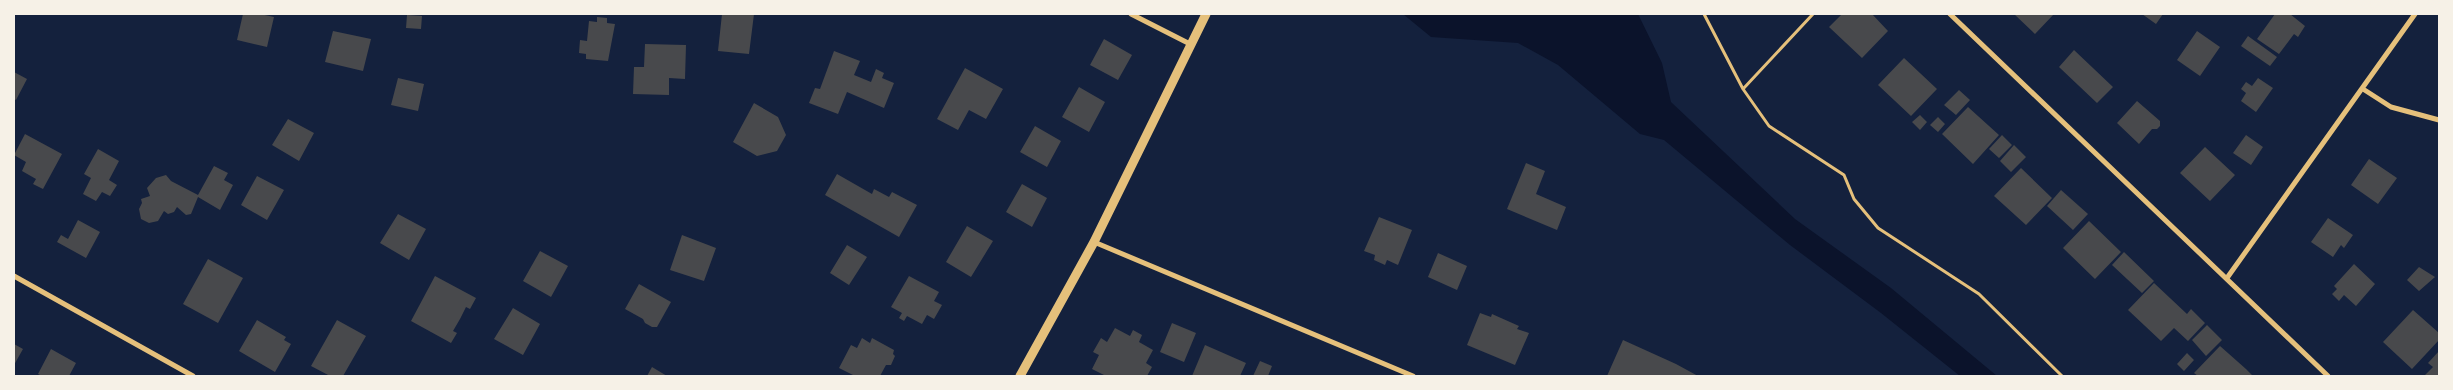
<svg xmlns="http://www.w3.org/2000/svg" width="2453" height="390" font-family="Figtree,sans-serif">
<style>
.water{fill:#0b132b}
.building{fill:#48494c}
.lines{fill:none;stroke-linecap:round;stroke-linejoin:round}
.path{stroke:#e5c07b;stroke-width:3}
.minor{stroke:#e5c07b;stroke-width:5}
.tertiary{stroke:#e5c07b;stroke-width:9}
</style>
<rect width="100%" height="100%" fill="#14213d"/>
<path class="water" d="M1403,14h235l24,49 9,39 124,117 96,69 106,88h-37l-79,-63 -91,-68 -126,-105 -24,-6 -82,-69 -40,-22 -87,-6z"/>
<path class="building" d="M243,14h17l14,3 -7,30 -30,-7z
M722,14h32l-5,40 -31,-3z
M1842,14h30l16,17 -26,27 -33,-31z
M2014,14h40l-19,20z
M2142,14h21l-7,10z
M2275,14h15l15,12 -7,11 -4,-3 -15,20 -22,-15z
M407,15l15,1 -1,13 -15,-1z
M597,17l10,1v5l8,1 -7,37 -22,-2v-5l-7,-1 1,-13 7,1 2,-20 8,1z
M333,31l38,8 -8,32 -38,-9z
M2197,31l23,16 -20,29 -23,-16z
M2248,36l29,21 -7,9 -29,-20z
M1104,39l28,16 -14,25 -28,-15z
M645,44l41,1 -1,34 -16,-1v17l-36,-1 1,-27h10z
M2074,50l39,37 -16,16 -38,-36z
M834,51l26,10 -6,14 17,7 5,-13 8,4 -2,5 12,5 -10,25 -37,-16 -9,22 -29,-11 6,-15 5,1z
M1904,58l33,31 -26,27 -33,-31z
M965,68l38,21 -17,30 -17,-9 -11,20 -21,-11z
M14,72l13,7 -11,21 -2,-1z
M398,78l26,6 -6,27 -27,-6z
M2258,78l15,10 -17,24 -15,-11 5,-8 -5,-4 5,-7 6,4z
M1079,87l26,15 -16,30 -27,-15z
M1959,90l11,10 -14,15 -12,-10z
M2137,101l23,20v5l-3,3h-5l-13,15 -22,-21z
M754,103l24,14 8,18 -9,16 -20,5 -24,-14z
M1968,107l31,28 -26,29 -31,-30z
M1920,115l7,7 -7,8 -8,-8z
M1938,117l7,7 -7,8 -8,-7z
M288,119l26,14 -15,28 -27,-16z
M1035,126l26,15 -14,26 -27,-15z
M25,134l37,20 -19,35 -10,-5 3,-5 -14,-8 4,-9 -12,-7z
M2002,135l10,10 -13,13 -10,-9z
M2246,135l17,12 -12,18 -18,-12z
M2014,145l12,12 -15,15 -11,-11z
M2205,147l30,28 -25,26 -30,-28z
M98,149l21,12 -10,19 8,5 -7,11 -8,-4 -6,9 -13,-7 8,-16 -7,-4z
M2369,159l28,19 -19,26 -27,-19z
M1526,163l19,8 -9,23 30,13 -9,23 -50,-21z
M214,166l14,7 -4,7 9,5 -13,25 -22,-13 -7,17 -5,1 -9,-8 -3,5 -6,2 -4,-3 -6,10 -9,2 -8,-4 -2,-10 3,-6 -1,-4 9,-3 -3,-8 9,-10 10,-3 5,6 27,14z
M2021,168l31,30 -26,27 -32,-29z
M837,174l35,20 2,-5 15,8 3,-5 25,13 -18,32 -74,-42z
M257,176l27,14 -17,30 -26,-15z
M1022,184l25,14 -15,29 -26,-15z
M2061,190l27,24 -15,16 -26,-24z
M398,214l28,15 -17,31 -29,-17z
M1379,217l33,13 -14,35 -11,-5 -2,5 -11,-5 1,-5 -11,-4z
M2328,218l25,17 -9,13 -3,-3 -8,12 -22,-15z
M78,220l22,12 -14,26 -29,-16 4,-7 7,4z
M2089,221l32,31 -26,27 -32,-31z
M967,226l26,15 -22,36 -25,-15z
M682,235l34,13 -12,33 -34,-11z
M847,245l20,12 -18,28 -19,-12z
M540,251l28,15 -17,31 -28,-16z
M2124,252l30,29 -12,12 -30,-28z
M1438,253l29,13 -10,24 -29,-13z
M208,259l35,19 -25,45 -35,-19z
M2354,264l21,20 -19,22 -12,-11 -5,6 -7,-7 5,-5 -3,-3z
M2419,267l16,10 -16,14 -12,-11z
M435,276l41,22 -6,11 -4,-2 -6,12 -7,12 4,2 -6,10 -40,-22z
M909,276l30,16 -5,9 8,4 -8,14 -7,-4 -5,9 -15,-8 -3,5 -5,-3 3,-5 -11,-6z
M2154,283l33,31 4,-5 14,14 -17,18 -14,-13 -13,13 -33,-31z
M639,284l32,18 -14,25h-5l-7,-4 -2,-4 -18,-10z
M513,308l27,16 -17,31 -29,-16z
M2413,310l26,23v7l-27,29 -29,-27z
M1480,313l11,4 1,-3 27,12 -2,3 12,4 -14,32 -48,-20z
M257,320l29,17 -2,3 7,4 -16,28 -36,-21z
M337,320l29,16 -23,40h-13l-19,-10z
M1172,323l24,10 -12,29 -24,-10z
M2207,325l15,15 -16,16 -14,-16z
M1115,328l15,8 3,-6 9,5 -3,7 14,8 -7,13 6,4 -5,9h-41l-14,-7 7,-14 -6,-3 8,-14 6,4z
M862,338l8,5 2,-5 22,12 -1,4 2,2 -4,9h-5l-6,11h-25l-16,-8 12,-23 6,3z
M1623,340l53,24 22,12h-91z
M14,344l9,5 -9,16z
M1205,345l41,18 -6,13h-48z
M2220,346l26,23 7,7h-55l-4,-3z
M51,349l25,14 -7,13h-27l-4,-2z
M2439,351v25h-15l9,-9 -5,-4z
M2187,353l7,7 -10,11 -7,-7z
M1260,361l12,5 -4,10h-15z
M652,367l15,9h-20z"/>
<g class="lines">
<path class="path" d="M1704,14l39,75 26,37 75,49 10,24 24,29 101,66 83,82
M1743,89l70,-75"/>
<path class="minor" d="M1131,14l59,30
M1950,14l378,362
M2363,89l28,18 48,13
M1094,242l319,134
M14,276l179,100
M2227,278l188,-264"/>
<path class="tertiary" d="M1020,376l74,-134 112,-228"/>
</g>
<rect width="2453" height="390" fill="none" stroke="#f6f1e7" stroke-width="30"/>
</svg>
